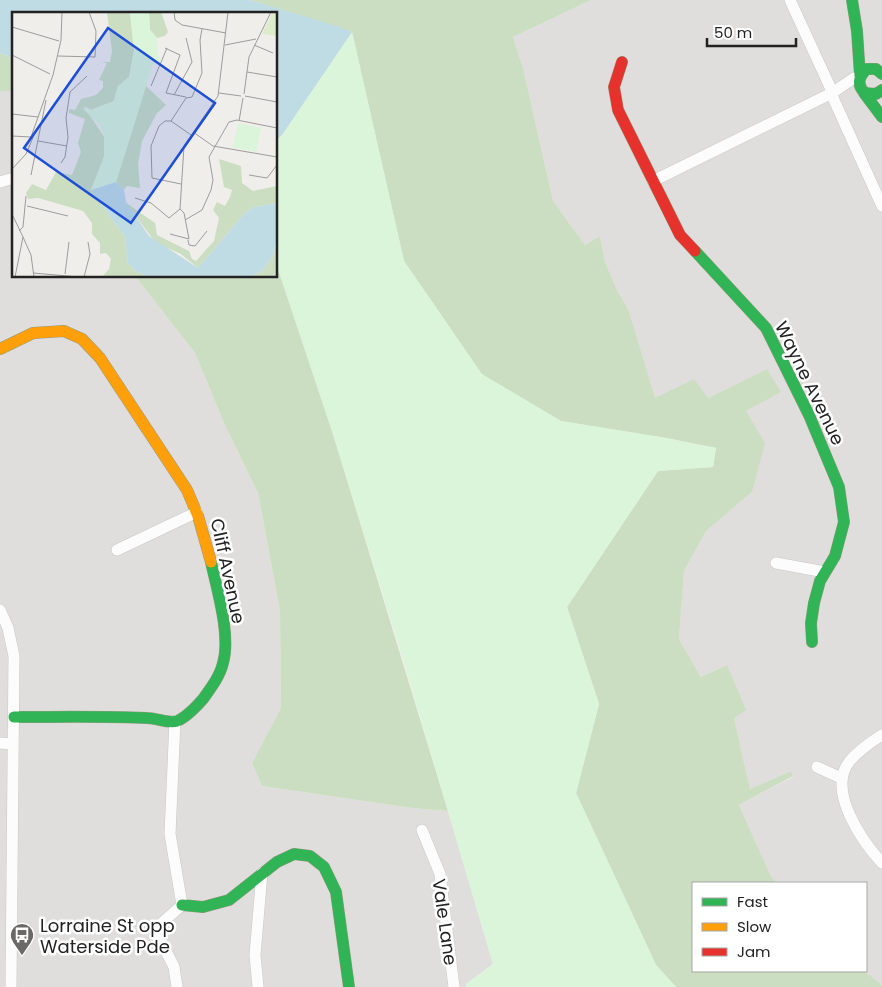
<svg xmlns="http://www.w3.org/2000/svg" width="882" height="987" font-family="Poppins,sans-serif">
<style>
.residential{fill:#dfdedc}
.forest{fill:#cbdec1}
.park{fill:#daf5da}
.water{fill:#bfdbe3}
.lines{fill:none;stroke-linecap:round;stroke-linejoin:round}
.street-casing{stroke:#c9c8c7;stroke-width:12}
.fast-casing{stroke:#999a82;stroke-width:12}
.slow-casing{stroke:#999a82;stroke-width:12}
.jam-casing{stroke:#999a82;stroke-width:12}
.street{stroke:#fdfcfc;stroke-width:11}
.fast{stroke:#30b455;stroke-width:11}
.slow{stroke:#ff9f0a;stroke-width:11}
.jam{stroke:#e5322d;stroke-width:11}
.labels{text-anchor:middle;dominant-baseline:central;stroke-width:5;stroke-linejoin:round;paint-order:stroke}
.street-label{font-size:18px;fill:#222;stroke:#fff}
.poi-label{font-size:18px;fill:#222;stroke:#fff;text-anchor:start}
.inset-road{fill:none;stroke:#9e9c9b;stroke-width:1}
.view{fill:#1d4ed8;fill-opacity:0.15;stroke:#1d4ed8;stroke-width:2.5}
.inset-edge{fill:none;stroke:#222;stroke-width:2.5}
</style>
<rect width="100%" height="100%" fill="#f0eeeb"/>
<path class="residential" d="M591,0h291v985l-18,-14h2v-88h-89l-6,-5 -32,-73 54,-28 -2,-6 -41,18 -16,-71 -7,-53 -26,12 -22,-38 5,-68 22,-40 46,-39 -6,-81 34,-19 -13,-23 -59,29 -53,1 -26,-88 -12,-21 -12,-28 -5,-26 -15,9 -32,-44 -30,-133 -10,-31z
M0,91h14v185h121l60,77 29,70 34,70 22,118 1,97 -29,55 10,23 150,22 36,3 45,153 -27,20v3h-466z"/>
<path class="forest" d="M250,0h341l-78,37 10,31 30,133 32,44 15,-9 5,26 12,28 12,21 26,87 39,-19 14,19 59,-29 14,23 -35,19 19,32 -13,49 -46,39 -22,40 -5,68 22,38 26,-12 19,45 -12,8 16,71 41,-18 2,5 -54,29 32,72 6,6h-84v88h171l18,14v2h-206l-20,-22 -80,-172 23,-89 -32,-97 91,-136 55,-4 3,-19 -50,-10 -105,-17 -79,-46 -78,-114 -52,-229z
M0,53l14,5v33h-14z
M276,263l56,168 116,380 -36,-3 -150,-22 -10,-23 29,-55 -1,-97 -22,-118 -34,-70 -29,-70 -60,-77h141z"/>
<path class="park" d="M352,32l52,229 78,113 79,47 105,17 50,10 -3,19 -55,4 -91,136 32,97 -23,89 80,172 20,22h-210v-3l27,-20 -92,-312 -69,-221 -56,-168v-123l6,-5z"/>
<path class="water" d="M0,0h250l90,27 12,5 -70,103 -6,5v-126h-262v44l-14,-5z"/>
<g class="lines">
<g class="street-casing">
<path id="street" d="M790,0l40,87 4,13 48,106
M653,181l179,-88 22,-15h5
M0,182l14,-4
M117,550l80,-38
M776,563l49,9
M0,610l8,18 6,28 -3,331
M175,721l-5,113 12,71 -27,24 19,38 3,20
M882,735c-11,7 -25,17 -33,27 -22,29 13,79 33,101
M0,743l13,1
M817,767l24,11
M422,830l18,44 14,113
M258,987l-3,-32 7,-82"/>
</g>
<g class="fast-casing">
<path id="fast" d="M852,0l5,31 3,45
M882,74l-6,-5h-9c-8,7 -11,16 -2,24l11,1 6,-4
M864,93l18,24
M695,251l71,77 43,87 30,72 5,35 -9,34 -15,25 -6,22 -3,20 1,19
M14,717c44,0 89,-1 133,1 10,0 21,6 30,3 10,-4 19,-14 26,-22 8,-11 17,-23 20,-36 8,-28 -6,-73 -12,-101
M182,905l21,2 26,-7 48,-38 17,-8 16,2 14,11 12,25 13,95"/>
</g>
<g class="slow-casing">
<path id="slow" d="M0,349l33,-16 31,-2 18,8 18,19 87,132 11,26 13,46"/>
</g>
<g class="jam-casing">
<path id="jam" d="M622,62l-8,25 4,23 62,125 15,16"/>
</g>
<use href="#street" class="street"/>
<use href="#fast" class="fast"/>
<use href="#slow" class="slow"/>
<use href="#jam" class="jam"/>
</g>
<defs>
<g id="bus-pin" transform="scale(1.25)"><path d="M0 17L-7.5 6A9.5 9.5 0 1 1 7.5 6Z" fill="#6a6968" stroke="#fff"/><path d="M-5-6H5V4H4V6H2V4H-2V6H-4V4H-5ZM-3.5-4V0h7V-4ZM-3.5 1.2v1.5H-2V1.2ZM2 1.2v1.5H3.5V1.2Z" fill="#fff"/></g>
</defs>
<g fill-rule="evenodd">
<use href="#bus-pin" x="22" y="935"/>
</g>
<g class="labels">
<g class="street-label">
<text transform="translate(810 383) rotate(64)">Wayne Avenue</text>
<text transform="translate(228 571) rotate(78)">Cliff Avenue</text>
<text transform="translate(445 922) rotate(82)">Vale Lane</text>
</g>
<g class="poi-label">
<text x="40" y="925">Lorraine St opp<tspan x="40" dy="21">Waterside Pde</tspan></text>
</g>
</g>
<g transform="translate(12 12)">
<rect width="265" height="265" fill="#f0eeeb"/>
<path d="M261,0h4v24l-15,-2z" fill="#ddeccb"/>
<path d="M95,0h23l4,38 -5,28 -11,8 -4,15 -23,9 -7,-4 20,31v20l-13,33 34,47 3,26 6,7 15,7h-47l7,-8 2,-10 -5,-6 -6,1v-11l-8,-9v-11l-9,-12 -45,-13 -10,1 -2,-6 6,-9 14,6 10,-18 16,3 9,-23 -3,-9 7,-24 -16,-6v-4l6,1 6,-11 15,-4 7,-7v-7l-4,-1 8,-17 -7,-1h10l2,-11zM137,0h12l7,20 -3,4 -8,2 -7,-8zM134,74l20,19 -9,8 -15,28 -4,23 2,24 -13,-2 -3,4 -8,-8zM207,147l22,7 1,17 11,8 24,-5v17l-23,4 -10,7 -46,54 -17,-14 -25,-11 -31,-41 30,21 2,12 32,16 3,8 4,2 18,-20 5,-23 -6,-8 4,-8 8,4 5,-9 2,-7 -8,-3zM265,229v36h-28l13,-6 11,-15z" fill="#cbdec1"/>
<path d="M118,0h19l1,18 7,8 1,17 3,5 -8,4 -37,118 -25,8 13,-33v-20l-5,-13 -17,-16 9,2 23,-9 4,-15 11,-9 5,-27zM226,111l23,5 -5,24 -23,-5z" fill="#daf5da"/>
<path d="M104,170l8,8 2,12 23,34 49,32 46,-54 10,-7 23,-4v37l-4,16 -11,15 -13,6h-100l-15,-7 -6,-7 -3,-26 -34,-47z" fill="#bfdbe3"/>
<path class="inset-road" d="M162,0l1,8 7,5 44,8M0,15l47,14M213,33l31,-6M242,33l19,8M153,36l15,7 -14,38 20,4M0,43l38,19M46,44l37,1 1,-26 -7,-19M235,60l30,5M41,63l8,-35 1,-28M139,74l16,-38M207,81l22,3M232,82l5,-37 22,-45M162,83l18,-33 -6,-24M233,84l32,6M0,102l26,3M159,109l15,-23 6,-1 10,-24 -2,-33 2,-11M227,109l4,-23M181,120l20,14 64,11M0,124l19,1M19,125l22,-62M26,129l29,5M49,151l4,-6 3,-20 -2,-19 4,-26 17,-16M0,157l14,-15 8,-19M19,163l15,-75M237,163l18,3 10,-13M169,172l-29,-6 -1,-32 8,-20 6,-5h6l20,14M123,186l16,5 18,15 11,-9M15,194l41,10M168,197l4,-63 34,-50 10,-84M0,202l11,23M173,208l17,-10 9,-20 2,-10 -4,-23 20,-35 8,-2 40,8M7,219l4,-4 3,-31M158,222l19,5 -5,-26 -4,-4M11,225l8,18 3,22M176,228l1,5 6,1 12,-15M21,261l46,4M53,262l4,-32M3,265l8,-40M72,265l6,-23 -2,-12"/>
<path class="view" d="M96,16l107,75 -84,120 -107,-75z"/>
<rect width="265" height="265" class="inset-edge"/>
</g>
<rect x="692" y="882" width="175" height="90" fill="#ffffff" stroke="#a7a7a7"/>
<rect x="702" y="898" width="25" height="8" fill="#30b455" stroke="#a7a7a7"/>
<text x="737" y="907" font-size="15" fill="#222222">Fast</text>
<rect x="702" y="923" width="25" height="8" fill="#ff9f0a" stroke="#a7a7a7"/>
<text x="737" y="932" font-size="15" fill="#222222">Slow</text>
<rect x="702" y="948" width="25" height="8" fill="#e5322d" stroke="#a7a7a7"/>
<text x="737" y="957" font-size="15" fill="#222222">Jam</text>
<path d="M707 38v8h89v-8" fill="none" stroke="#222222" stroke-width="2.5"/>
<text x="714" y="38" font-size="15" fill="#222222" stroke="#ffffff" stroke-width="4" paint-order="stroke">50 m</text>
</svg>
